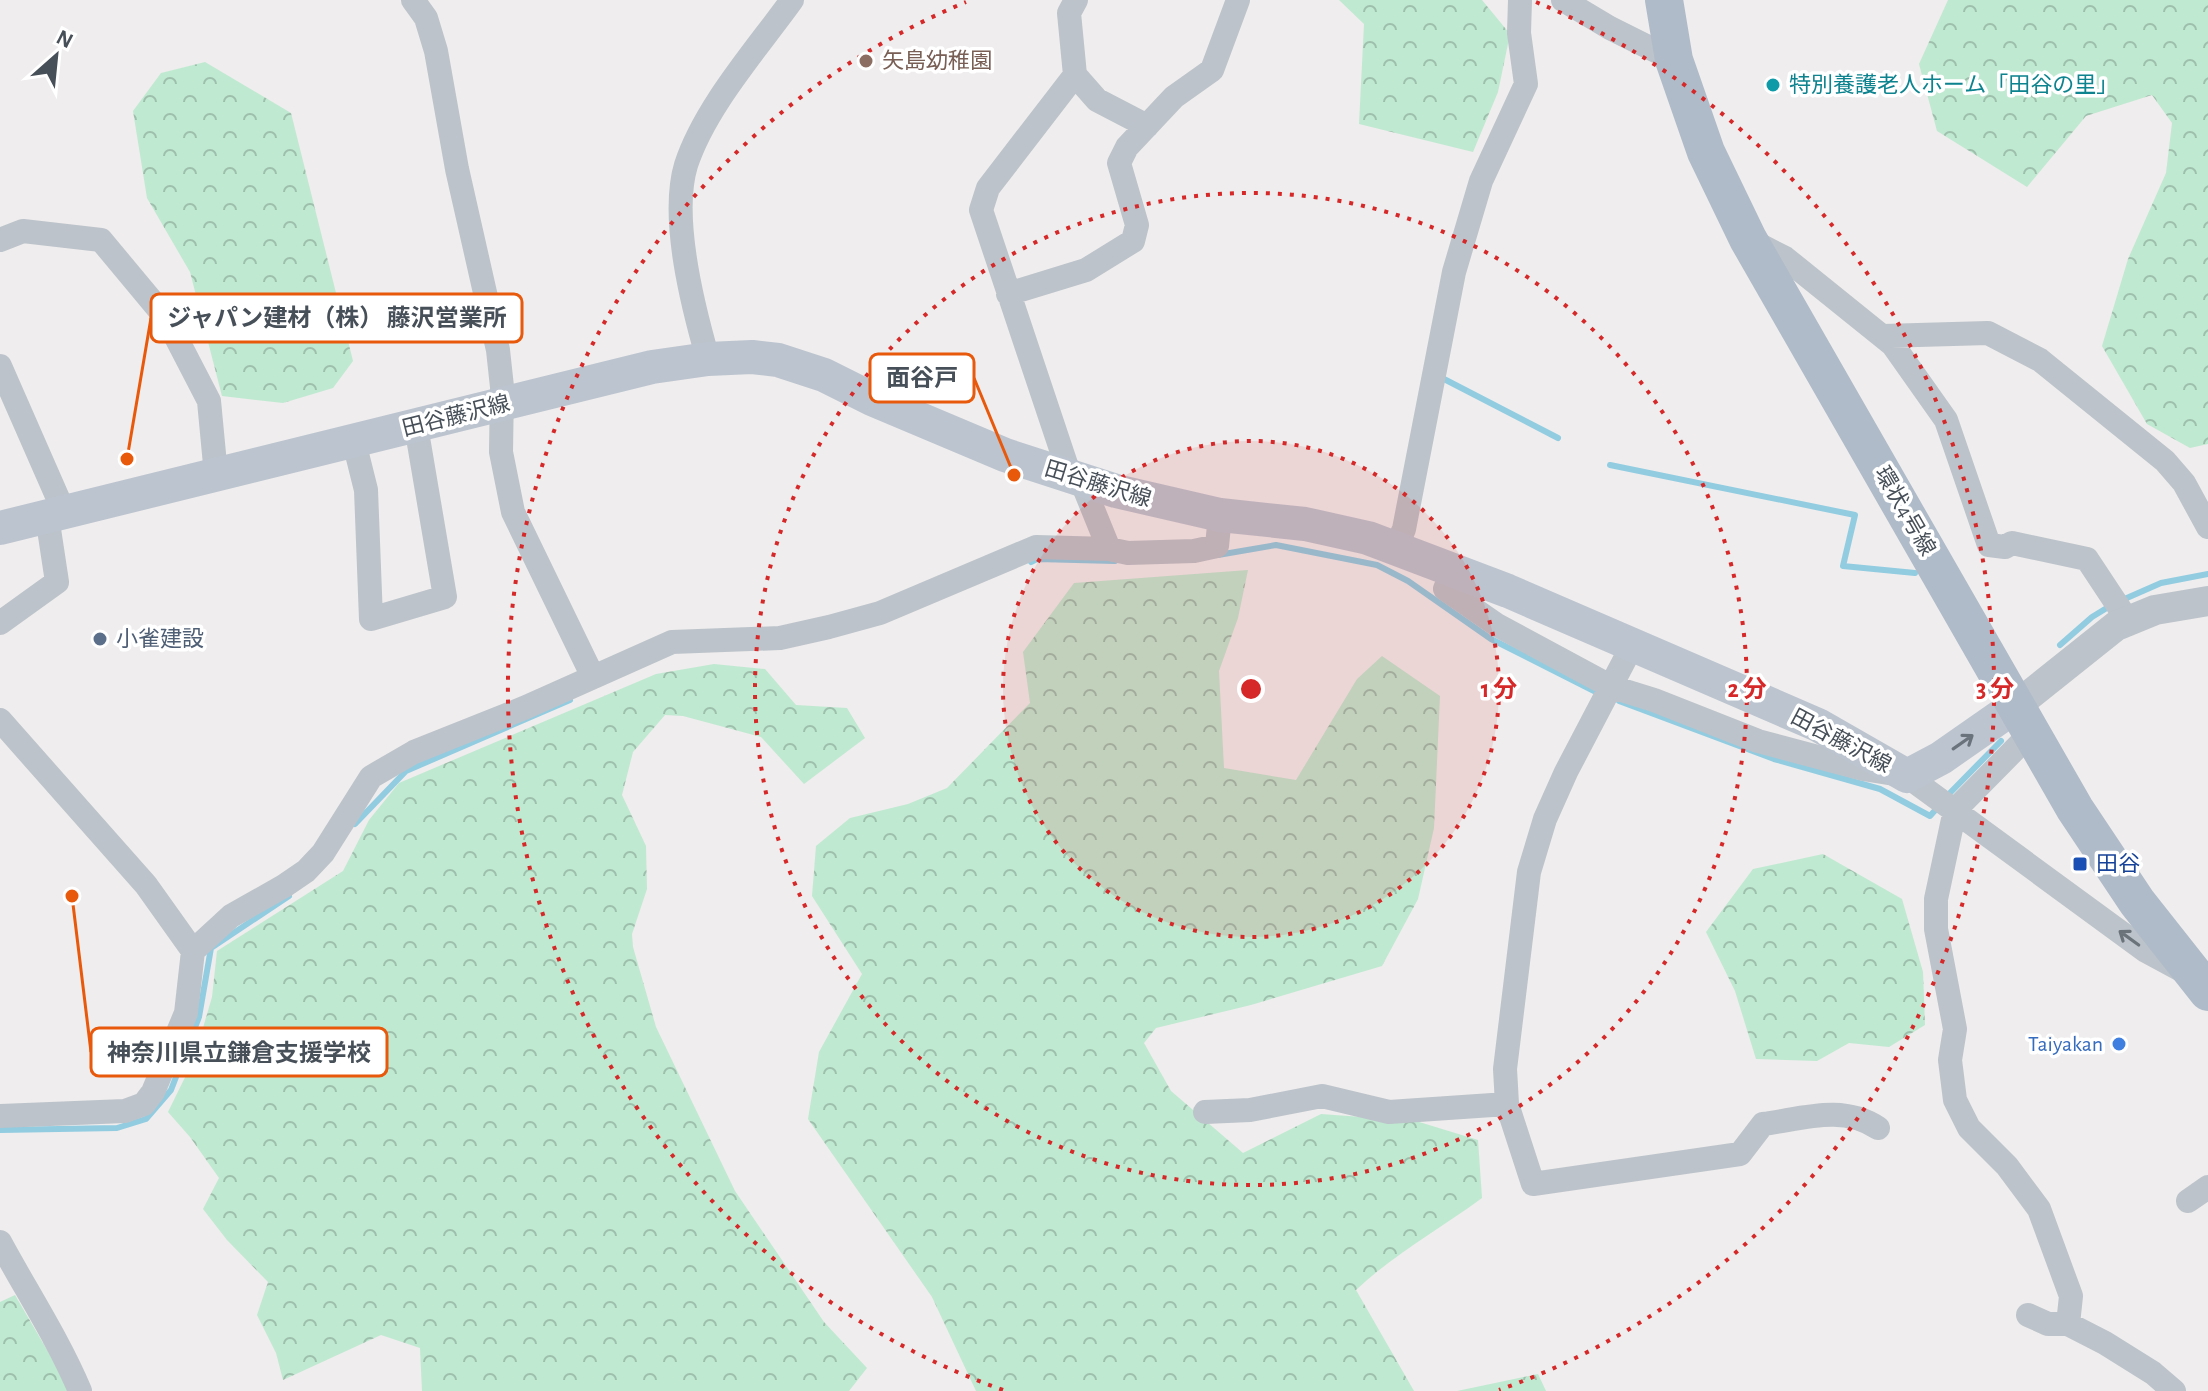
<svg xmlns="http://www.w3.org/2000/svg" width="2208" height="1391" font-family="'Alegreya Sans','Noto Sans JP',sans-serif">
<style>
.forest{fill:url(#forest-crowns)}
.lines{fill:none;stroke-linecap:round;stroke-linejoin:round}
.stream{stroke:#91cce1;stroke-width:6}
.minor{stroke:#bcc3ca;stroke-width:24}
.tertiary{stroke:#bcc3ca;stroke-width:30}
.secondary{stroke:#bcc4cf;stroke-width:34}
.primary{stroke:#afbbc9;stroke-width:38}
.oneway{stroke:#6a727c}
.oneway2{stroke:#6a727a}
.ring{fill:none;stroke:#d62828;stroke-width:4;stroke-dasharray:4 8}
.education-dot{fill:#8d6e63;stroke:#fff;stroke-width:3}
.culture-dot{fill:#0f9aa8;stroke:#fff;stroke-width:3}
.service-dot{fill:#5c6f8a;stroke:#fff;stroke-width:3}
.transit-dot{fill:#1a4fb4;stroke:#fff;stroke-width:3}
.shop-dot{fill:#3f7fe0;stroke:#fff;stroke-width:3}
.labels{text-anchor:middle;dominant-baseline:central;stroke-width:7;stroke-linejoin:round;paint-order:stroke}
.education-label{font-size:22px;fill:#785e54;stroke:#fff;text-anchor:start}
.culture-label{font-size:22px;fill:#0d838f;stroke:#fff;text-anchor:start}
.street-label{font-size:22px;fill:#474f58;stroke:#fff}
.service-label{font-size:22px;fill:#4e5e75;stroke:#fff;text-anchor:start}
.transit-label{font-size:22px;fill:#164399;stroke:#fff;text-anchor:start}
.shop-label{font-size:22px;fill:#366cbe;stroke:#fff;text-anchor:end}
.centre{fill:#d62828;stroke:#fff;stroke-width:4}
.ring-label{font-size:24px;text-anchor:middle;font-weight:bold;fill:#d62828;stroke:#fff;stroke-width:7;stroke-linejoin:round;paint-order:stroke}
.leader{fill:none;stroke:#e8590c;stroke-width:3}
.callout-dot{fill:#e8590c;stroke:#fff;stroke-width:3}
.callout{fill:#fff;stroke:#e8590c;stroke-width:3}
.callout-label{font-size:24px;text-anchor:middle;font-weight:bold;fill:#474f58}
</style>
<defs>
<pattern id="forest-crowns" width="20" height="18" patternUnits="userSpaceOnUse" patternTransform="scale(2)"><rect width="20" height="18" fill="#bfe9d1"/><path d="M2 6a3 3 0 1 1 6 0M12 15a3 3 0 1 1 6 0" fill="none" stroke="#9dbfac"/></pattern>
</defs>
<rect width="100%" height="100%" fill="#efeded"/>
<path class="forest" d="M1339,0h143l28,34 -12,58 -25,60 -114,-28 5,-100z
M1948,0h260v444l-18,4 -43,-24 -45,-78 26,-87 38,-86 6,-50 -20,-28 -66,21 -59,71 -90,-56 -18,-67z
M205,62l86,51 62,248 -20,27 -50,15 -61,-7 -32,-124 -43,-74 -14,-87 28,-38z
M1248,570l-10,48 -19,53 5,97 72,12 61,-101 25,-23 58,40 -6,132 -16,71 -36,67 -131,39 -95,23 -12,15 27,48 72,62 78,-39 95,7 62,19 4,58c-42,31 -88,56 -126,92l58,101h-438l-44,-94 -124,-178 11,-67 43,-78 -50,-78 4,-50 34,-28 58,-14 39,-16 83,-85 -7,-51 51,-69z
M714,664l51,5 31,36 51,3 18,30 -61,46 -43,-47 -78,-21 -18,-1 -32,37 -11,43 24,51 1,43 -15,45 1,13 23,80 79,164 89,131 43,46 -18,23h-427l-2,-43 -39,-13 -98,45 -7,-27 -19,-38 11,-33 -41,-42 -24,-31 16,-31 -29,-41 -22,-25 26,-53 18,-62 5,-46 126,-80 26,-51 30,-37 257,-109z
M1823,854l79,45 21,73 2,53 -36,22 -40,-4 -32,18 -61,-2 -21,-68 -29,-59 47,-63z
M15,1295l56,96h-71v-89z
M1538,1374l8,17h-89z"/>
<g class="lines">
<path class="stream" d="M1444,379l114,59
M1610,465l245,50 -12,51 72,7
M1218,555l58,-10 101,20 31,16 83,58 103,52
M1031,562l6,-3 78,2
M2120,601l41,-18 47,-9
M2060,645l32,-28 18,-11
M1619,701l155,58 106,30 50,27 8,-9
M1945,798l56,-57
M355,824l51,-53 164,-71
M0,1130l117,-2 29,-9 25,-29 28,-73 12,-69 78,-52"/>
<path class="minor" d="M413,0l13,18 10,33 21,118 41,181 4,37 -1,65 12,60 80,165
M1563,0l47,28 64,32
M1075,75l22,25 50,26
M0,240l23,-9 78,9 65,78 43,83 7,74
M1750,240l35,18 108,87 53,75 43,125 16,2 7,-4 75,16 41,62
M1008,294l78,-24 47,-29 4,-16 -18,-62 8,-16 47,-50 38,-27 26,-70
M1883,336l105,-3 52,27 125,101 19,22 24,44
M708,359c-15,-52 -38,-141 -22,-194 19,-58 70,-115 106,-165
M0,366l64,146
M354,442l12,48 5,129 74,-22 -29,-171
M1070,476l-89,-266 7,-22 87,-113 -6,-62 7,-13
M1081,480l28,69
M1396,548l8,-19 50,-257 27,-91 45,-97 -7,-51 1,-33
M1453,570l-8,19 52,36 115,62 42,13 104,41 105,28 44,7 239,175 37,20
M0,623l57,-41 -10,-66
M1633,644l-67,128 -21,47 -16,53 -24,197 2,35 26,80 207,-30 23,-30c39,-5 79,-20 115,4
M0,720l146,165 47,66
M2032,732l-77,78 -19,89v30l19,100 -5,31 5,40 14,28 38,38 32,43 32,87 -3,28
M1205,1112l45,-2 72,-14 67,16 118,-8
M0,1116l125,-5 19,-7 9,-12 33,-79 7,-62 38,-35 53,-30 22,-15 17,-18 48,-76 43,-25 110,-44 148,-66 108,-4 49,-11 51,-14 156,-66 73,2 19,4 66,-2 23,-5 3,-31
M2188,1201l20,-14
M0,1242c27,50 58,97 80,149
M2028,1315l20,9h20l37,19 48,30 21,18"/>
<path class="tertiary" d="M2017,705l99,-79 39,-16 53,-9"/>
<path class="secondary" d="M0,528l652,-161 56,-8 44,-2 26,3 46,15 48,24 133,56 111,36 104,24 85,9 63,14 140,53 310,134 89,51 34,-18 76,-53"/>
<path class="primary" d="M1664,0l10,60 32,92 42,87 327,570 62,93 71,90"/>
</g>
<defs><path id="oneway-shaft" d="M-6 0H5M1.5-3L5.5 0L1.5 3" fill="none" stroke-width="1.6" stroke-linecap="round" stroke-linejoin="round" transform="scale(2)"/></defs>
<use class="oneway" href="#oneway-shaft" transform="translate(1963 742) rotate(-35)"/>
<use class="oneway2" href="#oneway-shaft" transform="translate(2129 938) rotate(-144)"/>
<circle cx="1251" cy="689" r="248" fill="#d62828" fill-opacity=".12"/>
<g class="ring">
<circle cx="1251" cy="689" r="248"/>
<circle cx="1251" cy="689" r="496"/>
<path d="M1003 1390A744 744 0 0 1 966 2M1536 2A744 744 0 0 1 1499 1390"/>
</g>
<circle class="education-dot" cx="866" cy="61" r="8"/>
<circle class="culture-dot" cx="1773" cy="85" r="8"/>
<circle class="service-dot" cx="100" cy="639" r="8"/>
<rect class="transit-dot" x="2072" y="856" width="16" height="16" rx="4"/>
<circle class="shop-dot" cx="2119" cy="1044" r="8"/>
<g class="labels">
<g class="education-label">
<text x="882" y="61">矢島幼稚園</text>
</g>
<g class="culture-label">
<text x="1789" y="85">特別養護老人ホーム「田谷の里」</text>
</g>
<g class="street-label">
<text transform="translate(456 416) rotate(-14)">田谷藤沢線</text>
<text transform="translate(1098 484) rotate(17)">田谷藤沢線</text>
<text transform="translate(1905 511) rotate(60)">環状4号線</text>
<text transform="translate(1841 741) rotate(28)">田谷藤沢線</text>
</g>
<g class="service-label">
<text x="116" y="639">小雀建設</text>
</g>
<g class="transit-label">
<text x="2096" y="864">田谷</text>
</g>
<g class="shop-label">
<text x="2103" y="1044">Taiyakan</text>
</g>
</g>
<circle cx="1251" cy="689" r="12" class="centre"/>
<g class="ring-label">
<text x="1499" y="697">1 分</text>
<text x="1747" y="697">2 分</text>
<text x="1995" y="697">3 分</text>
</g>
<path class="leader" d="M127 459L151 318M1014 475L974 378M72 896L91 1052"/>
<g class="callout-dot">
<circle cx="127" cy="459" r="8"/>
<circle cx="1014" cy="475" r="8"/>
<circle cx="72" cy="896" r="8"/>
</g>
<g class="callout">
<rect x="151" y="294" width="371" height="48" rx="8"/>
<rect x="870" y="354" width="104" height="48" rx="8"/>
<rect x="91" y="1028" width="296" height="48" rx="8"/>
</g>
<g class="callout-label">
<text x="337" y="326">ジャパン建材（株） 藤沢営業所</text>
<text x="922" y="386">面谷戸</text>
<text x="239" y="1061">神奈川県立鎌倉支援学校</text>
</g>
<g transform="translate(56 56) rotate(27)" stroke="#ffffff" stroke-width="6" paint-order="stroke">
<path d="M0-6L14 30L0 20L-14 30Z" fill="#474f58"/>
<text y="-12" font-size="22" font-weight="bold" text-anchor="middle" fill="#474f58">N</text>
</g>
</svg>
